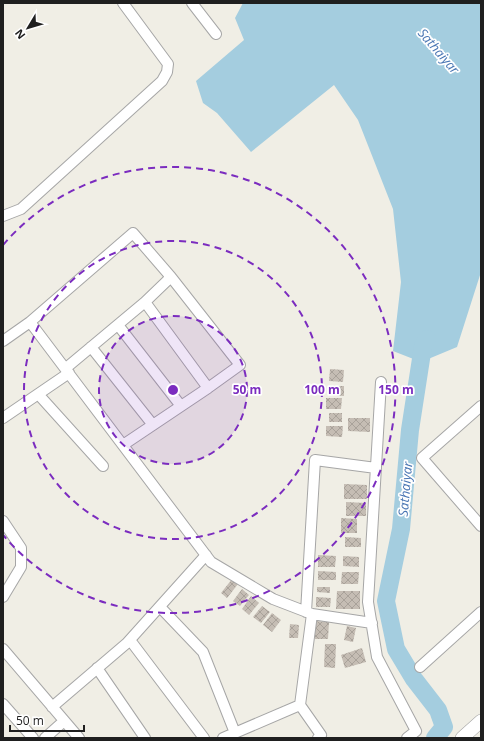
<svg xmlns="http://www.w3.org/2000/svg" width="484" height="741" font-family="'Open Sans',sans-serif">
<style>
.water{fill:#a4cddf}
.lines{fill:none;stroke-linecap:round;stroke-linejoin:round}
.river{stroke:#a4cddf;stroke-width:18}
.building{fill:url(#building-cross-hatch)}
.minor-casing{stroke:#a6a6a6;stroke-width:12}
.tertiary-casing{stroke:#a6a6a6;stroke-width:14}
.minor{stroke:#fff;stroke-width:10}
.tertiary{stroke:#fff;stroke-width:13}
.ring{fill:none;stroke:#7b2cbf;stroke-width:2;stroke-dasharray:7 5}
.labels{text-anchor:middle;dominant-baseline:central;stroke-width:3.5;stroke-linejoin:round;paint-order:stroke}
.water-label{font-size:13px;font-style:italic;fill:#4875b3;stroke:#fff}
.centre{fill:#7b2cbf;stroke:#fff;stroke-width:2}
.ring-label{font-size:12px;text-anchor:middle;font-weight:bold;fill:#7b2cbf;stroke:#fff;stroke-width:3.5;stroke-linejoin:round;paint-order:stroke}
</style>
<defs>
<pattern id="building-cross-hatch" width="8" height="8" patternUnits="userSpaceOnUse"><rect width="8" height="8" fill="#c5bdb4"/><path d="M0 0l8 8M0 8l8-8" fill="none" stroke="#a9a29a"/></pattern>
</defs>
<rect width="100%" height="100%" fill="#f0eee5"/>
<path class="water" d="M243,3h238v269l-24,75 -36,15 -28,-11 8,-69 -8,-73 -35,-89 -24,-35 -83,67 -34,-39 -14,-10 -7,-22 48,-41 -9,-22z"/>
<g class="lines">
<path class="river" d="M427,339l-4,7 -13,84 -9,99 -15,72 10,48 18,30 24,31 6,17 -9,11"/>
</g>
<path class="building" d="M330,369l14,1 -1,12 -14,-1z
M330,386h14v10l-14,-1z
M326,398h16l-1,11h-15z
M329,413h13v9h-13z
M348,418h22v14l-22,-1z
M326,426h17l-1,11 -16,-1z
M344,484l23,1v14h-23z
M346,502l20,1v13h-20z
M341,518l16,1v14h-16z
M345,537l16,1v9h-16z
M318,555l18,1 -1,11h-17z
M343,556l16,1v10l-16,-1z
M318,571l18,1v8h-18z
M342,572h17l-1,12h-17z
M232,579l6,5 -11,14 -6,-5z
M317,587h13v6l-13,-1z
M242,589l7,6 -9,11 -7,-5z
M337,591h23v18h-24z
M251,596l8,7 -10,12 -7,-6z
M316,597l15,1 -1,9h-14z
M262,606l8,6 -9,11 -8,-6z
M272,613l9,7 -9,12 -9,-7z
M315,621l14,1 -1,17h-13z
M290,624l9,1 -1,13h-9z
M347,626l9,2 -3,14 -9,-2z
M325,644h11l-1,24 -11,-1z
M362,648l4,14 -21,6 -4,-13z"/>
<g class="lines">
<g class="minor-casing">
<path id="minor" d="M192,3l24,31
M3,216l18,-7 141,-128 5,-9 1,-8 -45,-61
M145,302l26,-25 69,88 -32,23
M30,322l103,-89 38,44
M118,325l63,81
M3,341l27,-19 181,240 62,37 39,15 60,9
M91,347l62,78
M66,368l79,-66 63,86 -85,57
M381,382l-13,220 9,55 39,74 -9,7
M38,394l65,72
M481,406l-59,52 59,68
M3,418l66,-45
M3,521l18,27v19l-18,30
M160,607l43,45 32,81
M306,612l9,-152 61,8
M130,640l74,98
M3,649l76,89
M420,667l61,-55
M97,668l48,70
M3,704l30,34
M300,705l21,30 -3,3
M52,707l75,-64 79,-88
M45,738l19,-17
M223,738l77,-33 12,-91"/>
</g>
<g class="tertiary-casing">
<path id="tertiary" d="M462,738l19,-17"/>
</g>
<use href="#minor" class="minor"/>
<use href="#tertiary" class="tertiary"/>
</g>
<circle cx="173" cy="390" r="74" fill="#7b2cbf" fill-opacity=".12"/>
<g class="ring">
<circle cx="173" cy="390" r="74"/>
<circle cx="173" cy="390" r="149"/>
<path d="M3 245A223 223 0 1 1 3 535"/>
</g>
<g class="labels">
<g class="water-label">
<text transform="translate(439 51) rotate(49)">Sathaiyar</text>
<text transform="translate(405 489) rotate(-85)">Sathaiyar</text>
</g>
</g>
<circle cx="173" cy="390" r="6" class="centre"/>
<g class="ring-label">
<text x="247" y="394">50 m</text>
<text x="322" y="394">100 m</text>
<text x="396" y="394">150 m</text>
</g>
<rect width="484" height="741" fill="none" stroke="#1f1f1f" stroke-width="8"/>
<g transform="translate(28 28) rotate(232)" stroke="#ffffff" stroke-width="3" paint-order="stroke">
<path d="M0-3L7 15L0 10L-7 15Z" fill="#1f1f1f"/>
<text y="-6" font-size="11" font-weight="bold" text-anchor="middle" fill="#1f1f1f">N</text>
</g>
<path d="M10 725v6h74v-6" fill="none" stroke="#1f1f1f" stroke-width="2"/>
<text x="16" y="725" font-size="12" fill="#1f1f1f" stroke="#ffffff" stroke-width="3" paint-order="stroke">50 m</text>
</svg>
